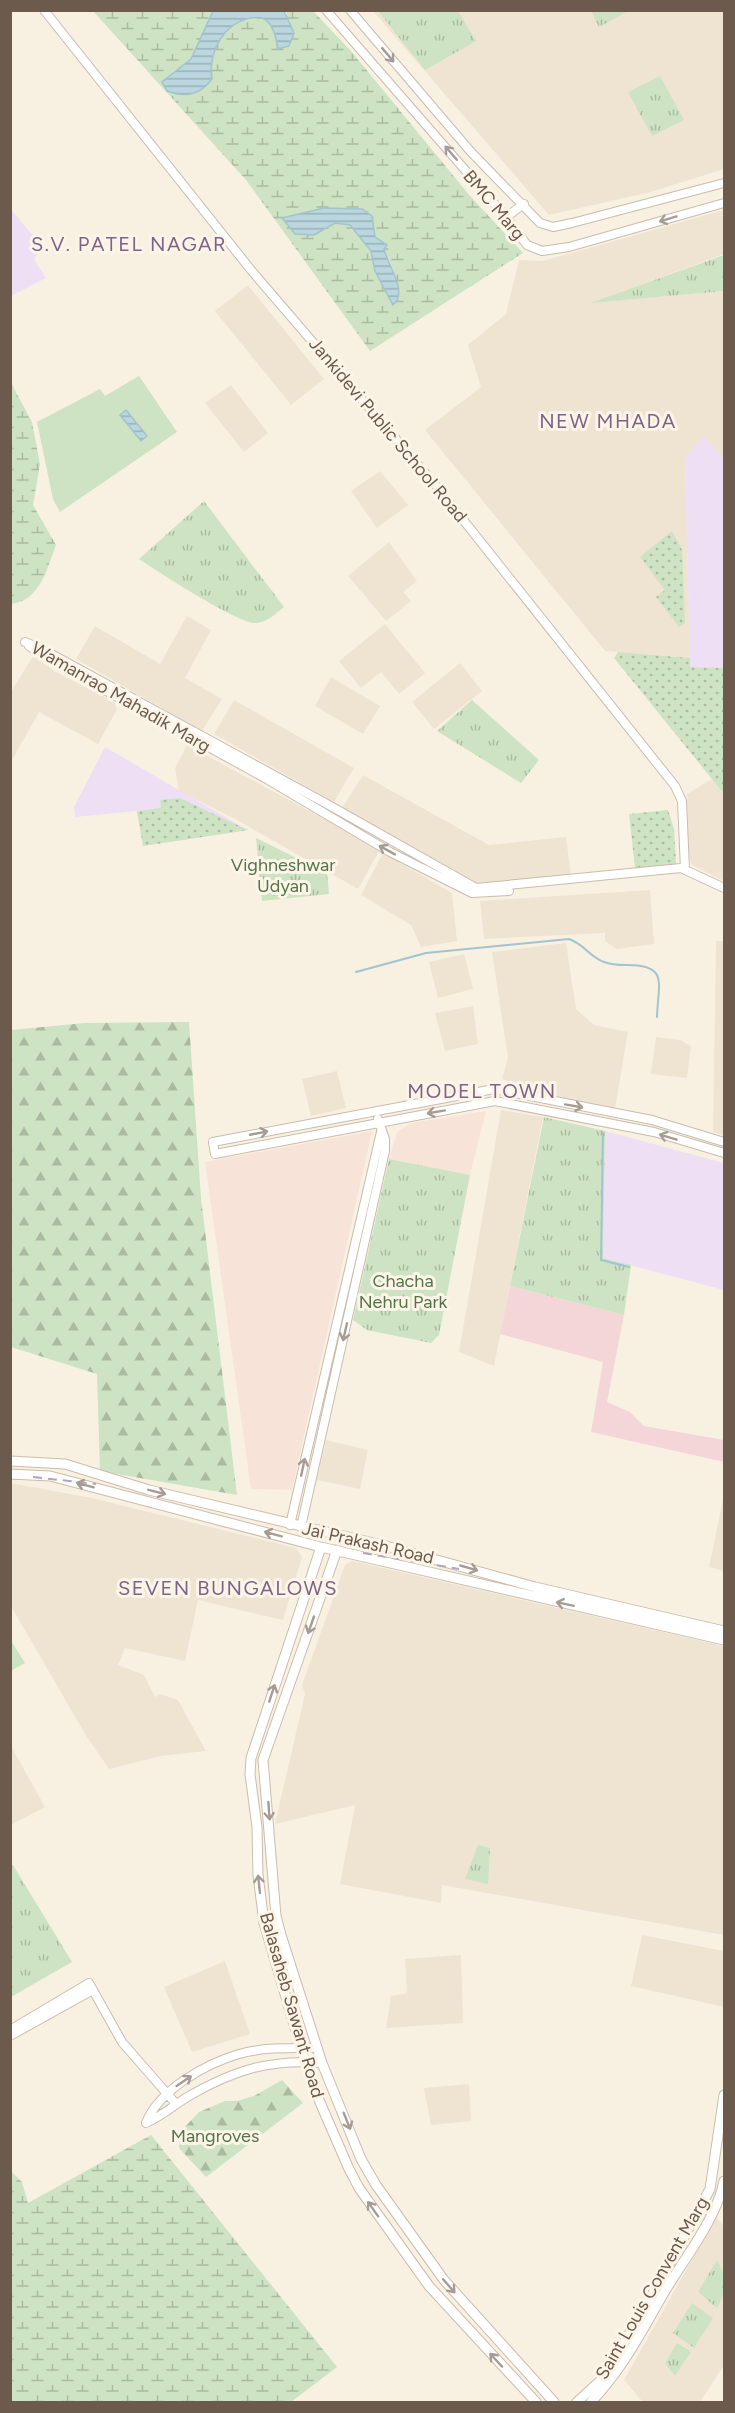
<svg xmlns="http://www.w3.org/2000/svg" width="735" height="2413" font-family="Figtree,sans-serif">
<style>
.residential{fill:#efe4d1}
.commercial{fill:#f7e3d7}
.education{fill:#eedff4}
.medical{fill:#f5d6d8}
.grass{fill:url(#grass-dots)}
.forest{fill:url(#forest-firs)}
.wetland{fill:url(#wetland-marsh);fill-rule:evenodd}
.park{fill:url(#park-tufts)}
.garden{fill:#cde3c3}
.water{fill:url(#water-rules);stroke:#a1c4cf;stroke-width:1.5}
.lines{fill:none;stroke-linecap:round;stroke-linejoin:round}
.stream{stroke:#a1c4cf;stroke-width:2}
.tertiary-casing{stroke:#c9bcad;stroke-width:10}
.secondary-casing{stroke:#ccbcab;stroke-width:11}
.tertiary{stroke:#fff;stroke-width:8}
.secondary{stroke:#fff;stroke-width:9}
.rail{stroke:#b4a3bf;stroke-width:2;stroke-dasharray:9 6;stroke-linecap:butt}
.oneway{stroke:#a79c94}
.labels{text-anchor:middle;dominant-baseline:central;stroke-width:6;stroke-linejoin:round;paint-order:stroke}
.street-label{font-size:18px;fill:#6c5a4c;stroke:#fcf5e7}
.park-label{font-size:18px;fill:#537649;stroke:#fcf5e7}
.neighbourhood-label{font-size:20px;letter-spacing:1.5px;fill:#7f6489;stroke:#fcf5e7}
</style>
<defs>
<pattern id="grass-dots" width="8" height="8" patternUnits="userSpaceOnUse" patternTransform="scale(1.5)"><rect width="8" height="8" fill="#cde3c3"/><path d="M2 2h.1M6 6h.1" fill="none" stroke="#aabba1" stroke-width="1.8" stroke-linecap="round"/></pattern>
<pattern id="forest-firs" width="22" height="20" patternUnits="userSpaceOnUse" patternTransform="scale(1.5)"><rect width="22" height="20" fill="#cde3c3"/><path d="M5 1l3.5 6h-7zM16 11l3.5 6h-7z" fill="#aabba1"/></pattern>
<pattern id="wetland-marsh" width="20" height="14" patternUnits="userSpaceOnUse" patternTransform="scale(1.5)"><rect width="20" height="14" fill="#cde3c3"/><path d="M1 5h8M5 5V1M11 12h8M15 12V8" fill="none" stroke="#aabba1"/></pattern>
<pattern id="park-tufts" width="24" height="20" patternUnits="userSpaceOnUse" patternTransform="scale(1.5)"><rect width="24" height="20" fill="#cde3c3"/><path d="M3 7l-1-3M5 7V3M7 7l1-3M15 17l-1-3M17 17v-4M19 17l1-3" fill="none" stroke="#aabba1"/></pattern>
<pattern id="water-rules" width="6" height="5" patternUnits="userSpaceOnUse" patternTransform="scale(1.5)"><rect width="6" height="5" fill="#bad6df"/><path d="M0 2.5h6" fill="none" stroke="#9bb1b7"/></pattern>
</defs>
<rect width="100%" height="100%" fill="#f8f1e2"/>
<path class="residential" d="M373,11h351v158l-73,23 -102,23z
M724,210v44l-131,48 131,-11v168l-20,-22 -19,20 5,201 -85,-7 -180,-221 56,-43 -13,-42 38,-31 13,-54 24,1z
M248,285l76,94 -33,26 -76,-94z
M231,385l37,48 -24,19 -39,-49z
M380,471l28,34 -31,23 -26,-37z
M389,542l28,39 -14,11 8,9 -25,20 -38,-45z
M187,616l24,14 -26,48 37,21 -20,32 -126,-72 19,-33 65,38z
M385,624l40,49 -26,21 -18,-22 -20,16 -22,-27z
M33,656l23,16 58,30 3,7 -19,35 -59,-32 -28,50v-70z
M460,663l22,28 -48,38 -22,-27z
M331,677l49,29 -17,28 -48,-28z
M234,700l120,68 -20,34 -120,-68z
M187,745l193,104 -22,40 -123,-70 -56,-28 -4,-23z
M363,775l126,70 77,-8 5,38 -97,9 -132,-76z
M712,779l12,15v87l-32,-16 -3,-7 -2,-64z
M383,853l69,40 5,48 -36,6 -10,-22 -50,-30z
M650,890l4,54 -37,5 -12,-8v-8l-121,6 -4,-38z
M716,941h8v195l-11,-4z
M566,943l10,66 18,16 34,7 -13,76 -67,-12 -46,-17 6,-21 -16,-106z
M464,954l9,35 -35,9 -9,-36z
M473,1006l5,38 -33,7 -10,-38z
M656,1037l24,3 11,6 -4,32 -36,-4z
M337,1071l9,37 -35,8 -9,-37z
M501,1110l42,7 -49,249 -35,-14z
M326,1440l42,10 -8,39 -43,-9z
M10,1483l82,15 204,50 6,9 -19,63 -85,-20 -13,61 -60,-13 -7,17 26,10 11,22 5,-3 18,6 28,51 -45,5 -52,13 -24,-35 -74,-128z
M724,1495v76l-15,-4z
M352,1561l372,85v289l-282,-50 -1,18 -101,-19 15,-79 -80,19 30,-130 -3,-9 43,-120z
M11,1746l34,61 -34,18 -1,-1z
M642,1935l82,16v56l-93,-21z
M461,1955l2,68 -77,5 5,-32 16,-3 -2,-34z
M225,1961l25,73 -58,18 -28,-65z
M469,2084l2,37 -40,4 -7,-37z
M716,2217l8,10v138l-24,37h-57l-19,-22z"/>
<path class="commercial" d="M486,1111l-16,64 -81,-16 8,-27 14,-9z
M372,1131l-80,359 -41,-1 -46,-327z"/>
<path class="education" d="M10,208l32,39 -8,12 12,19 -35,18z
M704,436l20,23v209l-34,-1 -5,-210z
M105,747l143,83 -105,16 -6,-35 -62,6 -1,-10z
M605,1131l119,32v127l-121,-32z"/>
<path class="medical" d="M510,1286l114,29 -17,87 23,10 14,14 80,14v22l-133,-30 12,-70 -103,-28z"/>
<path class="grass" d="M672,531l10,19 3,73 -6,4 -23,-30 9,-7 -25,-33z
M618,652l72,6v9l34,1v126l-110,-136z
M180,798l68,32 -105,16 -6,-35 24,-3 -1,-8z
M668,810l6,19 2,35 -41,4 -6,-54z"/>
<path class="forest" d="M189,1022l12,176 36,297 -137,-24 -3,-97 -86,-27v-317l74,-7z
M282,2080l21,23 -97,74 -27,-29 2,-17 18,-19 26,-11h12l17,-5z"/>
<path class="wetland" d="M93,11h120l-22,48 -29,23 47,-18c6,-11 10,-25 17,-34 7,-10 33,-18 42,-8 7,7 8,17 10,26l9,-35 -3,-2h29l38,40 119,145 53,57 -153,98 -124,-171zM324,208h28c21,26 49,57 46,93l-23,-30 -4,-20 -21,-26 -15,-2 -21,12 -31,-17z
M10,381l22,41 8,42 -7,41 23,40c-9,24 -16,56 -45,59z
M151,2135l186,232 -46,35h-280v-231l11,11 6,21z"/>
<path class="park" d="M378,11h80l18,30 -51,29z
M591,11h37l-29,16z
M660,76l24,44 -32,16 -24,-44z
M724,255v36l-134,12z
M204,501l80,106c-9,7 -16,15 -28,16 -16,2 -99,-52 -117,-64z
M472,700l67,60 -18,23 -84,-52z
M256,838l71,35 2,21 -67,7z
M544,1117l61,14 -2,127 28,7 -7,50 -114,-29z
M389,1159l81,16 -31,160 -8,8 -64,-13 -14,-10z
M478,1845l12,3 -2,36 -23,-5z
M13,1865l59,97 -61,35 -1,-131z
M717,2260c10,16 10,32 0,48l-19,-16z
M692,2303l21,15 -19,30 -21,-15z
M677,2343l14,9 -16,24 -10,-13z"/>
<path class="garden" d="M139,376l38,56 -117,80 -7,-13 -16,-77 63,-33 5,7z
M10,1639l15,24 -14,8h-1z"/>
<path class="water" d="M213,11h71l10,22 -5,13 -11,3c-2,-9 -3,-20 -10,-27 -4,-5 -11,-5 -17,-4 -28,5 -43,35 -39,61 -12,16 -26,19 -45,12l-5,-9 29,-23z
M324,208l38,1 10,7 3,21 12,8 -3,4c3,15 25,43 9,56l-18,-34 -4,-20 -21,-26 -15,-2 -21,12 -19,-1 -13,-16z
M126,410l21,26 -6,5 -21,-26z"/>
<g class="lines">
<path class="stream" d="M356,972l70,-19 143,-14c15,5 21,18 35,23 7,3 16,3 23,3 42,0 31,18 30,52
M603,1133l-2,127 28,7"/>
<g class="tertiary-casing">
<path id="tertiary" d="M44,10l207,260 186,217 238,299 7,15 3,68
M326,10l180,207 21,28 15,6 27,-4 155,-44
M350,10l121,142 69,71 13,4 19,-4 152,-40
M506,217l18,-13
M25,642l17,7 285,155 149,84 205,-20 43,20
M29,646l30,19 206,113 125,74 82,41 37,-2
M724,1142l-72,-22 -158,-31 -281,53 2,12 280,-53 159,31 70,21
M290,1525l91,-393
M301,1527l84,-376v-12l-7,-20
M10,2030l79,-47 33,59 54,62
M10,2036l83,-46
M146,2123c13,-33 59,-59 93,-69 24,-7 53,-6 78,-6
M146,2123c16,-7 28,-18 43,-27 45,-26 81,-37 133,-33"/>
</g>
<g class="secondary-casing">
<path id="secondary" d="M10,1461l55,3 84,26 237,56 149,41 189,44
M10,1474l40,2 271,71 403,93
M321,1547l-70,211 -1,16 7,53 1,48 6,48 37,125 18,52 30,69 10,19 70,98 107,116
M337,1550l-74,210 13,156 5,19 41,128 39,96 15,26 68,95 110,122
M577,2402l23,-21 41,-66 69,-126 14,-94
M591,2402c33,-35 50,-70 74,-111 19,-32 52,-73 59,-110"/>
</g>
<use href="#tertiary" class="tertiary"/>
<use href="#secondary" class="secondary"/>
<path class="rail" d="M33,1477l63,7
M363,1553l96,16"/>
</g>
<defs><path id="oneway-shaft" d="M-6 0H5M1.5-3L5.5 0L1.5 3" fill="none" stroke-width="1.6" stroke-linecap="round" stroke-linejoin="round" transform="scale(1.5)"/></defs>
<g class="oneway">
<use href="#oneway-shaft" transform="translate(388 55) rotate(50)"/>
<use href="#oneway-shaft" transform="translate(451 153) rotate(-131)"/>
<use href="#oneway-shaft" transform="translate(668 219) rotate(163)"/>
<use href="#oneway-shaft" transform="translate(387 850) rotate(-151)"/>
<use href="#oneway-shaft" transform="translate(574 1106) rotate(10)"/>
<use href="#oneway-shaft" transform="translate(436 1112) rotate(170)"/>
<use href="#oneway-shaft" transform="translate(259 1133) rotate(-11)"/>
<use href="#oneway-shaft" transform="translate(668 1137) rotate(-163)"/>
<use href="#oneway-shaft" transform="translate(345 1332) rotate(103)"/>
<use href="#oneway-shaft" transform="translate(303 1467) rotate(-78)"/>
<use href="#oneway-shaft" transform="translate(85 1485) rotate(-165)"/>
<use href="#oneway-shaft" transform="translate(157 1492) rotate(14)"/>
<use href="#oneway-shaft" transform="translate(273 1534) rotate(-165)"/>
<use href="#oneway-shaft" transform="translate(469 1568) rotate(16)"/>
<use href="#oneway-shaft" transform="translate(565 1604) rotate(-168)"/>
<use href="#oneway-shaft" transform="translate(311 1625) rotate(109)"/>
<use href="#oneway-shaft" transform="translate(272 1693) rotate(-72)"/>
<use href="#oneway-shaft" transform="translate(269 1811) rotate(86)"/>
<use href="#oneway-shaft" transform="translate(259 1884) rotate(-96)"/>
<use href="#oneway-shaft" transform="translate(184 2081) rotate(-34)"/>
<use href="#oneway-shaft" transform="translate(347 2121) rotate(68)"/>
<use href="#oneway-shaft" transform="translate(373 2209) rotate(-125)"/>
<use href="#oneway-shaft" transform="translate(449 2286) rotate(49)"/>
<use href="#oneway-shaft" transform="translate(496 2360) rotate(-133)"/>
</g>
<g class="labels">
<g class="street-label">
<text transform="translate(494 205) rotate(50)">BMC Marg</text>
<text transform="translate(388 430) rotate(50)">Jankidevi Public School Road</text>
<text transform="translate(121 697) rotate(30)">Wamanrao Mahadik Marg</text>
<text transform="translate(368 1543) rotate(13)">Jai Prakash Road</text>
<text transform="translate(292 2005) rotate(74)">Balasaheb Sawant Road</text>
<text transform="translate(652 2288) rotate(-60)">Saint Louis Convent Marg</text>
</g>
<g class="park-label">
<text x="283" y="865">Vighneshwar<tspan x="283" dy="21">Udyan</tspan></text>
<text x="403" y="1281">Chacha<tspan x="403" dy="21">Nehru Park</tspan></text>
<text x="215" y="2136">Mangroves</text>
</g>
<g class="neighbourhood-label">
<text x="129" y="244">S.V. PATEL NAGAR</text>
<text x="608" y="421">NEW MHADA</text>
<text x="482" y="1091">MODEL TOWN</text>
<text x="228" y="1588">SEVEN BUNGALOWS</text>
</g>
</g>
<rect width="735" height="2413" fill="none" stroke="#6c5a4c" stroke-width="24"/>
</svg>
